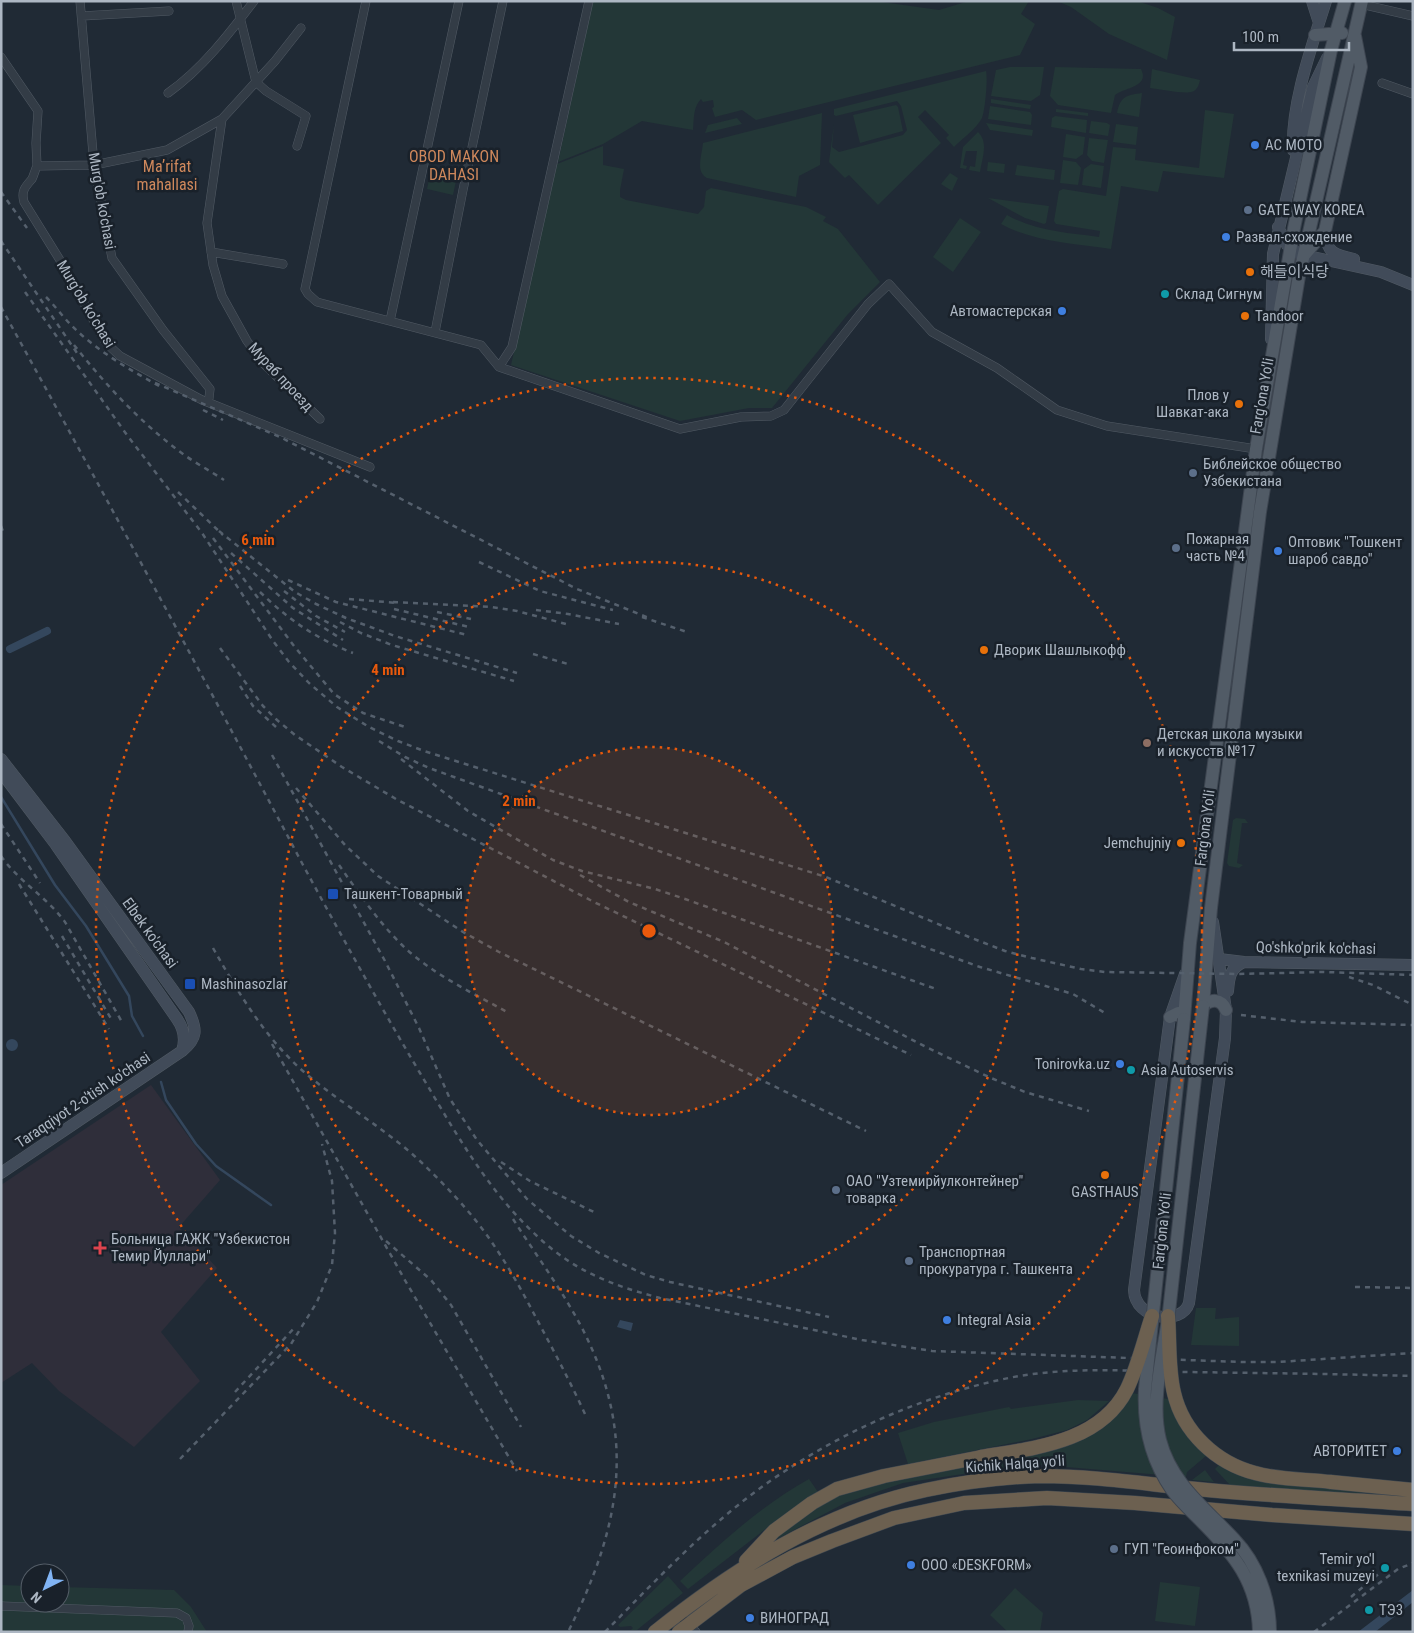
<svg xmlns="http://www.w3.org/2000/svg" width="1414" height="1633" font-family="'Roboto Condensed','Noto Sans KR',sans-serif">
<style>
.medical{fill:#2f2e3a}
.green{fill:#233737}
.water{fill:#34475d}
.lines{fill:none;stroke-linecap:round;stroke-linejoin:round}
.stream{stroke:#34475d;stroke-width:2.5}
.canal{stroke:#34475d;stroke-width:8}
.street-casing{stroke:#515a64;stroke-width:9}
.secondary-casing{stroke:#515a64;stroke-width:12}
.primary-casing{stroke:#3d4550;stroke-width:14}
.highway-casing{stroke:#3e4750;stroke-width:15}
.street{stroke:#333c46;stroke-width:8}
.secondary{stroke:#414b59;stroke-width:11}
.primary{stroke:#515b66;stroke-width:12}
.highway{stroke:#6c6050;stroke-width:14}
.rail{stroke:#55606d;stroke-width:2.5;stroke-dasharray:5 5;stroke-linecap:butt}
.primary-bridge-casing{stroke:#3d4550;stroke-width:14;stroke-linecap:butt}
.highway-bridge-casing{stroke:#3e4750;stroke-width:15;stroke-linecap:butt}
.primary-bridge{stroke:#515b66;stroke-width:12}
.highway-bridge{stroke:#6c6050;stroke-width:14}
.ring{fill:none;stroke:#e8590c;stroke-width:2.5;stroke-dasharray:2.5 5}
.shop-dot{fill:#3f7fe0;stroke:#19212a;stroke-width:2}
.service-dot{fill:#5c6f8a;stroke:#19212a;stroke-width:2}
.food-dot{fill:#e8710a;stroke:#19212a;stroke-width:2}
.culture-dot{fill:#0f9aa8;stroke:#19212a;stroke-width:2}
.education-dot{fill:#8d6e63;stroke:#19212a;stroke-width:2}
.transit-dot{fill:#1a4fb4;stroke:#19212a;stroke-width:2}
.health-dot{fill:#e0444e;stroke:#19212a;stroke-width:2}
.labels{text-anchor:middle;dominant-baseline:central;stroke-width:5;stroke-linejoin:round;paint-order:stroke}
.poi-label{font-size:15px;fill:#adb7c3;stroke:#19212a;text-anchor:start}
.street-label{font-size:15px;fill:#adb7c3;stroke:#19212a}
.neighbourhood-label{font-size:16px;fill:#cf885c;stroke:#19212a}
.centre{fill:#e8590c;stroke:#19212a;stroke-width:2.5}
.ring-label{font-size:15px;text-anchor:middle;font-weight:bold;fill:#e8590c;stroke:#19212a;stroke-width:5;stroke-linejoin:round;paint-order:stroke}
</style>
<rect width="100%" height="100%" fill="#202a35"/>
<path class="medical" d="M151,1085l69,95 -41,47 38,41 -56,64 39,49 -66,66 -75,-56 -27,-28 -31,20v-198z"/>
<path class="green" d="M593,1h282l64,9 30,-9h60l-8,13 14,10 -15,31 -264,65 -14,-10 -27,7 -3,-9 2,-1 -1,-7 -10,2 -2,-3c-8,8 -7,20 -8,31l-51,-9 -39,23 -45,18z
M1057,1h80l21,7 17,9 -8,43 -58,-26 -38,-27z
M1010,67h34l-4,28 -9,6 -40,-5 5,-26z
M1055,67l86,2c9,18 -16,18 -26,26l-4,18 -53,-8 -8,-9z
M1152,69l48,11c-1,5 -3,11 -9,12 -7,2 -33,-3 -41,-4z
M986,71c2,8 -1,40 -4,47 -6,11 -19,20 -28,29l-8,-9 3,-3 -24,-25 -7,7 23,26 -63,62 -29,-30 -4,3 -16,-16 5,-38 -2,23 7,5 64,-17 4,-5 -6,-24 -4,-5 -61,15 -2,-1v-6z
M1142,93l-3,24 -22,-4c3,-16 9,-18 25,-20z
M991,99l40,6 -1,4 -39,-6z
M896,105l2,2 5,24 -43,12 -7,-28z
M990,106l40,6 2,3 -1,10 -43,-6z
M1056,109l32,4v3l-32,-4z
M1205,110l29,4 -10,64 -61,-7 -5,21 -37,-6 -10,63c-37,-6 -77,-7 -110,-25l6,-9c28,16 61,18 92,22l1,-6 -44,-7 -2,-3 5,-30 4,-2 43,7 7,-49 23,2 -1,11 64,8z
M822,113l-2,52 -21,11 -3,21 -89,-19c-12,-6 -5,-23 -4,-35z
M1055,116l32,4 -1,13 -35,-6 1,-9z
M737,118l5,6 -37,9 3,-8z
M1091,121l16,2 3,2 -2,11 -19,-3z
M986,123l47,7 -1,6 -42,-6z
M1116,124l22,3 -2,18 -23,-3z
M978,132c11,11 4,26 2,40l-11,-2 1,-4 5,1 2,-16h-11l-3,14 4,1 -1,3 -6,-1 3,-21z
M1066,134l19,3 -2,17 -7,5 -13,-2z
M1089,138l19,2 -4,23 -12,-2 -5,-6z
M603,146v19l21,4 -4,21v7l6,3 72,14 6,-7 2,-16 5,-3 95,19 20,10 -3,4 15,8 42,53 -32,32 -76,94h-23l-69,13 -169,-56 46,-201z
M1063,160l13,2 5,6 -3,17 -18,-2z
M988,162l17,2 -1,9 -17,-2z
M1091,164l13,2 -3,22 -19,-3 2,-16z
M1017,165l38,5 -1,10 -39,-5z
M950,173l8,5 -6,13 -11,-7z
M430,175l26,6 -3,14 -26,-6z
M988,198l61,8 -3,17 -2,1 -19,-6z
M960,218l21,14 -28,40 -20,-15z
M1236,818l9,1 3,4h-6l-5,40 6,2 -4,3 -10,-2 -2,-3 6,-43z
M1196,1308h20l-1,11 24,-2v29l-48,-1z
M1132,1393l36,6c8,23 19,42 38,57l-19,16 -1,5 -156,-13 -127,19 -58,20 -68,36 -1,-4 25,-19 48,-27 207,-41c38,-9 54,-23 76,-55z
M1078,1400l31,1 -22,19 -20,10 -35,9 -124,25 -10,-31 36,-11 75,-15 2,2z
M1219,1465c31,19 68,20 104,23 26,3 53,5 80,7l-114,-5 -59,-5 -15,-16z
M1205,1470l9,12 -22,-2z
M809,1479l9,13 -37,25 -93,72 -8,-8c42,-39 79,-74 129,-102z
M668,1576l15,17 -46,37h-6l2,-2 -2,-2 -11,1 -2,-2z
M1160,1582l40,5 -5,39 -40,-5z
M1,1585l29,1v17h30v-16l114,3 17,17 16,25h-206z
M1015,1588l28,25 -3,19h-32l-18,-17z"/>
<path class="water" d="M6 1045a6 6 0 1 1 12 0a6 6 0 1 1-12 0Z
M620,1320l13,3 -2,8 -14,-4z
M1413,1590v12l-38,30h-17z"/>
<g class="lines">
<path class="stream" d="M1,797l54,88 31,41 43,70 3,20 11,20
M161,1082l5,18 30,44 20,22 55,39"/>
<path class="canal" d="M10,649l37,-18"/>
<g class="street-casing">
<path id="street" d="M80,1l14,164 18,93 51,72 47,59 -1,9
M236,1l20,81 10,9 40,25 -9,30
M366,1l-61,288 3,5 9,8 164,43 18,22 181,62 61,-12 30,-1 13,-6 84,-106 21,-20 43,48 65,36 60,42 50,16 149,23
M1361,4l52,12
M82,16l87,-5
M301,28l-26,33 -53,58 -55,31 -73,15 -57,1c-2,4 -3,9 -5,13 -7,8 -11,12 -8,23l39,63 38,69 5,9 14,13 82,44 168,67
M1,57l37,54 -2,32 1,23
M1382,83l31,11
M168,93c34,-24 61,-59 86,-92
M222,119l-15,104 6,42 9,31 25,45 15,21 58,57
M211,252l72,12
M390,321l69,-320
M435,332l28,-142 40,-189
M499,367l13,-20 77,-346
M1,1606l176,7 9,5 3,8 -1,6
M678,1614l18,18"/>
</g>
<g class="secondary-casing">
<path id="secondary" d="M1312,1l7,22
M1293,150c-2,-47 19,-104 33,-149
M1278,227l9,18 12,9 82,18 32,13
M1325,231c1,22 10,24 29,28
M1271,339l2,-85 40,-167 14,-29
M1,759l64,82 124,171c8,17 9,26 -7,39l-181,122
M1,772l55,73 121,174c7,10 9,20 5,32
M1219,959l25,3 169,3
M1185,974l-15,43 -36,273c1,30 48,36 55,13l36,-265 1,-28 -13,-88
M1228,991c1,-14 2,-23 16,-29"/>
</g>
<g class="primary-casing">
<path id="primary" d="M1315,35l27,-2
M1305,254l20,-23 36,-164 -6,-31
M1203,1006l8,-98 49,-396 39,-236 63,-275
M1203,1006c8,-7 18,-8 23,4
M1170,1017l8,-4 6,6
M1184,1019l6,-76 66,-494 38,-221 37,-178 14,-49"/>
</g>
<g class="highway-casing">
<path id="highway" d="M1331,1482l82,8
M746,1561l28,-30 38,-28 25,-14 47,-13 97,-19
M655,1632c80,-64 170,-121 271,-142 38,-8 77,-13 115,-14 53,0 104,8 156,13 72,7 144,10 216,15
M679,1632l62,-47 52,-28 39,-16 62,-23 70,-15 83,-5 88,5 137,12 141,9"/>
</g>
<use href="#street" class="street"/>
<use href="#secondary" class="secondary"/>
<use href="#primary" class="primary"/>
<use href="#highway" class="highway"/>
<path class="rail" d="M1,192l26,36
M1,241l76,112
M25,292l102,143 75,98 71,108 16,21 20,21 28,24 32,20 29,14 26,10 402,126 143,60 36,14 27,7 49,11 24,3 133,2 86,-2 89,3
M46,297c9,9 17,20 26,29 25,25 58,44 89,61
M1,307c102,185 203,371 302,558 38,70 76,139 117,208 34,57 67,117 117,163 37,35 74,49 123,62l202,42 70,11 310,11h36l135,-9
M74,345c31,39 65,76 105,106 14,11 30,19 45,29
M155,383l125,54 297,152 72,29
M203,410l20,10
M178,492l45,43
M1,526l3,8
M219,531l76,61 21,12 30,14 49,18 122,37
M213,538l81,108 40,48 29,19 42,14
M231,553l62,55 50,32
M479,562l61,29 73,19
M288,580l48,22 131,33
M284,591l32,25 29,16
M260,592c29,28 55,46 93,61
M349,599l49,4
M393,602l98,5 26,4 49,13
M394,609l75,18
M536,610l32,4 51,10
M437,612l34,7
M642,617l45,15
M340,622l21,11 31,12 122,36
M220,648l43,58 14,14 18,15 47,32 54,32 198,103 317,153
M533,654l35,10
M240,686l13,20 23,21
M379,741l26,16 24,11 551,199 93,27 32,19
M272,755l113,206 34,67 31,71 27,41 50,59 44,37 28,17 47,22 24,7 159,35
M401,759l67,52 85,49 29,11 73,18 30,10 251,90
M296,788l49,57 33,31 85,56 36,20 367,179
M1,824l39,59
M1,856c18,26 46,41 64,66l57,100
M339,865c19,27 38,55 62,79 29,29 70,48 106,68
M580,875l49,27 95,40 202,105 65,31 34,14 64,19
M19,884l90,145
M62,936l51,86
M213,948c25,44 52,90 91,124 37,32 81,56 117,90 26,25 52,52 72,82 15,22 28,45 40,68 18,34 36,67 52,102
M1349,977l24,8 40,20
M1241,1015l61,7 111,3
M272,1044l134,238 111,189
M501,1162l29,19 66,32
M513,1219c23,36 49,71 69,109 56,109 39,198 -14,304
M386,1241l45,39 20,25 70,122
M1355,1287l58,1
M235,1392l61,-66
M180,1459l111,-115 26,-42 15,-37 3,-32 -3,-52 -10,-37
M1351,1597l37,-31
M605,1632c56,-57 112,-117 180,-161 70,-46 152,-80 234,-95 55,-9 111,-5 166,-4 76,1 152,2 228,4
M1314,1632l84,-63 15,-6"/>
<g class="primary-bridge-casing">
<path id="primary-bridge" d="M1203,1006c-11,102 -23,204 -34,306 -5,40 -19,88 -9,128 11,43 45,68 74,99 23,24 36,59 36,93
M1184,1019l-39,370c-2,37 6,71 27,101 8,11 19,21 29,31 33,33 57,62 58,111"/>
</g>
<g class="highway-bridge-casing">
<path id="highway-bridge" d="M1168,1316c2,25 0,53 6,77 9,39 42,70 81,80 24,7 51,6 76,9
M981,1457c52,-9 119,-14 146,-68 11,-23 17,-49 25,-73"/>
</g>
<use href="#primary-bridge" class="primary-bridge"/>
<use href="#highway-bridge" class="highway-bridge"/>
</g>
<circle cx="649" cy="931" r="184" fill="#e8590c" fill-opacity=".12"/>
<g class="ring">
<circle cx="649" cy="931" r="184"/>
<circle cx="649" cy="931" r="369"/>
<circle cx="649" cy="931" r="553"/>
</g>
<g class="shop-dot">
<circle cx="1255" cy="145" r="5"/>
<circle cx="1226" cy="237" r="5"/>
<circle cx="1062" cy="311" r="5"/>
<circle cx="1278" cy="551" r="5"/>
<circle cx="1120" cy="1064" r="5"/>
<circle cx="947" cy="1320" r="5"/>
<circle cx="1397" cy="1451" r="5"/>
<circle cx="911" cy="1565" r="5"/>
<circle cx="750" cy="1618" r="5"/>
</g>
<g class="service-dot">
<circle cx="1248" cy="210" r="5"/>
<circle cx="1193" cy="473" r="5"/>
<circle cx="1176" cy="548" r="5"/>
<circle cx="836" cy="1190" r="5"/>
<circle cx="909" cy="1261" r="5"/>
<circle cx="1114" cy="1549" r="5"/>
</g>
<g class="food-dot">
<circle cx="1250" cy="272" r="5"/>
<circle cx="1245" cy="316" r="5"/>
<circle cx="1239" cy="404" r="5"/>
<circle cx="984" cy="650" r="5"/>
<circle cx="1181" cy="843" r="5"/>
<circle cx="1105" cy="1175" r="5"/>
</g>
<g class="culture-dot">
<circle cx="1165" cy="294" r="5"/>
<circle cx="1131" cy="1070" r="5"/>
<circle cx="1385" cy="1568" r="5"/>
<circle cx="1369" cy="1610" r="5"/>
</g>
<circle class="education-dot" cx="1147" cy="743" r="5"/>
<g class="transit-dot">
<rect x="327" y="888" width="12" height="12" rx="2.5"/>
<rect x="184" y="978" width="12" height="12" rx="2.5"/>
</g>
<path class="health-dot" d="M97.5 1240.5h5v5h5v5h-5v5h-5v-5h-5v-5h5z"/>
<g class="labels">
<g class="poi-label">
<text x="1265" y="145">AC MOTO</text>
<text x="1258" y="210">GATE WAY KOREA</text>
<text x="1236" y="237">Развал-схождение</text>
<text x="1260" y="272">해들이식당</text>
<text x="1175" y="294">Склад Сигнум</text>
<text x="1052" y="311" text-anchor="end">Автомастерская</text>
<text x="1255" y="316">Tandoor</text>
<text x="1229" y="395" text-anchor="end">Плов у<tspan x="1229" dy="17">Шавкат-ака</tspan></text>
<text x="1203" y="464">Библейское общество<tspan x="1203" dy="17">Узбекистана</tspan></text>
<text x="1186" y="539">Пожарная<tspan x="1186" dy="17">часть №4</tspan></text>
<text x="1288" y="542">Оптовик "Тошкент<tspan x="1288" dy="17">шароб савдо"</tspan></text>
<text x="994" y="650">Дворик Шашлыкофф</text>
<text x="1157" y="734">Детская школа музыки<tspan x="1157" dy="17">и искусств №17</tspan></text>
<text x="1171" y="843" text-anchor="end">Jemchujniy</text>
<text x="344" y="894">Ташкент-Товарный</text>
<text x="201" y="984">Mashinasozlar</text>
<text x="1110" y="1064" text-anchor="end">Tonirovka.uz</text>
<text x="1141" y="1070">Asia Autoservis</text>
<text x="846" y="1181">ОАО "Узтемирйулконтейнер"<tspan x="846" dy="17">товарка</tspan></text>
<text x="1105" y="1192" text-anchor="middle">GASTHAUS</text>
<text x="111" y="1239">Больница ГАЖК "Узбекистон<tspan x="111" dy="17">Темир Йуллари"</tspan></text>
<text x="919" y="1252">Транспортная<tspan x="919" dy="17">прокуратура г. Ташкента</tspan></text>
<text x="957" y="1320">Integral Asia</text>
<text x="1387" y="1451" text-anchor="end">АВТОРИТЕТ</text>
<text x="1124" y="1549">ГУП "Геоинфоком"</text>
<text x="1375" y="1559" text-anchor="end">Temir yo'l<tspan x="1375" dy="17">texnikasi muzeyi</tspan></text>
<text x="921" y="1565">ООО «DESKFORM»</text>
<text x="1379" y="1610">ТЭ3</text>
<text x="760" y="1618">ВИНОГРАД</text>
</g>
<g class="street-label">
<text transform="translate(102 201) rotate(80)">Murg'ob ko'chasi</text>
<text transform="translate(86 304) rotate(59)">Murg’ob ko’chasi</text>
<text transform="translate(281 377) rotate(47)">Мураб проезд</text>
<text transform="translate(1262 396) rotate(-80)">Farg'ona Yo'li</text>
<text transform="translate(1205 828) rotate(-83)">Farg'ona Yo'li</text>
<text transform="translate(150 933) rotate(54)">Elbek ko'chasi</text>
<text transform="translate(1316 948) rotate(1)">Qo'shko'prik ko'chasi</text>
<text transform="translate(83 1100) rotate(-34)">Taraqqiyot 2-o'tish ko'chasi</text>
<text transform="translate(1162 1231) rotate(-84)">Farg'ona Yo'li</text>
<text transform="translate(1015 1464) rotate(-4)">Kichik Halqa yo'li</text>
</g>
<g class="neighbourhood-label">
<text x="454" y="156">OBOD MAKON<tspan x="454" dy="18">DAHASI</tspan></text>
<text x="167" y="166">Maʼrifat<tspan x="167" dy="18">mahallasi</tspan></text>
</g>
</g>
<circle cx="649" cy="931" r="8" class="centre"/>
<g class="ring-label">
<text x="258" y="545">6 min</text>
<text x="388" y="675">4 min</text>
<text x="519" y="806">2 min</text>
</g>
<rect width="1414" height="1633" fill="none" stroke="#adb7c3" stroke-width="5"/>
<g transform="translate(45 1588) rotate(222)"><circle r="24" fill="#19212a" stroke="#545d67"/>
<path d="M0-4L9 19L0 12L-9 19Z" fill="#81b4f4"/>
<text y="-8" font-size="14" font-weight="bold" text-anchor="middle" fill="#adb7c3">N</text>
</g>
<path d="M1234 42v8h115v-8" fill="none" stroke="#adb7c3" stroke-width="2.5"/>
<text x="1242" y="42" font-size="15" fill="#adb7c3" stroke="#19212a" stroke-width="4" paint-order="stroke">100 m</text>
</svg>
